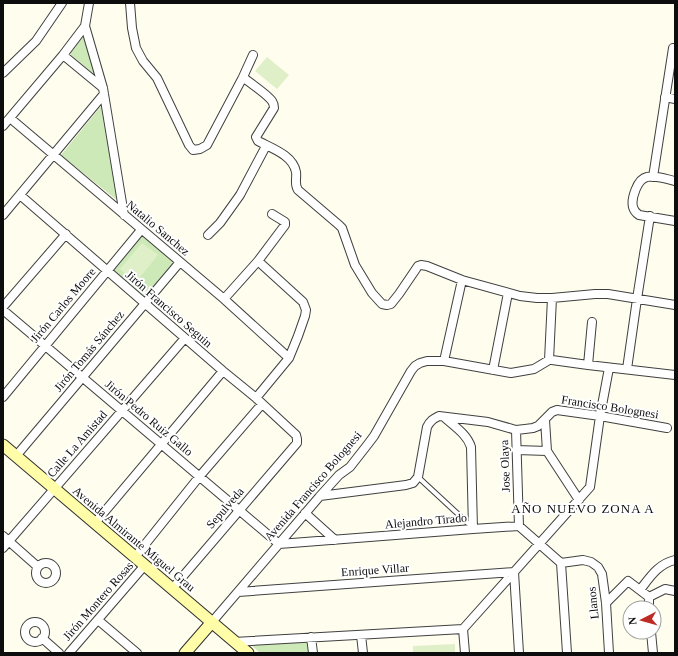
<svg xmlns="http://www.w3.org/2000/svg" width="678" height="656" font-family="Georgia,serif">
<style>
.green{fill:#cce9b7}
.pitch{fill:#dff0c9}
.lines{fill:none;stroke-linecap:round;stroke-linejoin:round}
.lane-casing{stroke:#404040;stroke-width:6}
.street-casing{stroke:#404040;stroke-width:10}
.secondary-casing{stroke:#2f2f2f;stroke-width:13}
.lane{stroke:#fff;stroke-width:4}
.street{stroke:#fff;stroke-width:8}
.secondary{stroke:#fffda8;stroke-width:11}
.labels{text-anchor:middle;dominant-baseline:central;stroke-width:4;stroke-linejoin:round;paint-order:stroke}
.street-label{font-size:12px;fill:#0d0d0d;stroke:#fff}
.neighbourhood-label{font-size:13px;letter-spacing:1px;fill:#0d0d0d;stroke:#fff}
</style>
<rect width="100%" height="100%" fill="#fffded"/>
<path class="green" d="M85,33l11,43 -26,-22z
M102,105l16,96 -57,-46z
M143,235l31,28 -30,35 -31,-28z
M308,640l2,13h-50l-10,-9z"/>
<path class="pitch" d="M267,57l22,18 -12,14 -22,-18z
M142,243l16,12 -22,27 -16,-13z
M455,644v9h-42v-7z"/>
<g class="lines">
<g class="lane-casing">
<path id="lane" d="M418,477l54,50"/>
</g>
<g class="street-casing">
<path id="street" d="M89,3l-4,23 18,62 21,127
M130,3l2,25 4,20 7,13 14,17 32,67 4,5 7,-1 7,-4 36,-68 10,-22
M63,55l40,33
M3,73l33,-32 26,-38
M243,77c8,7 23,16 29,24 2,3 2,4 2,7l-18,29 2,4c13,7 35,14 38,31 1,6 -2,12 2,18l41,35 3,3 13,37 17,28 10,11 5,1 4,-1 8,-10 19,-28 3,-1 6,1 35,14 58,16 17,2h15l43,-4h13l67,11
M665,97l10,2
M10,118l214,181 65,59
M3,126l60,-71 22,-29
M653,177l20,-129
M675,181c-9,-2 -20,-6 -28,-4 -10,2 -16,22 -14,30 1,4 3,6 6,8l36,6
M20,195l203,176 33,27 40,37 1,4v4l-125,146
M3,215l101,-121
M208,235l12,-12 20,-28 26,-49
M224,299l34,-38 27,-36v-3l-13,-8
M3,307l63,-73
M3,310l276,234
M549,360l3,-62
M444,361l18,-81
M588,365l4,-43
M627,369l10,-70 13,-83
M493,370l15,-77
M3,397l138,-167
M256,398l33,-40 9,-22 7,-20 1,-6 -3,-8 -45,-41
M444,417c10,9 23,17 27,30l2,82
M545,420l2,31 32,49
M516,430l3,96
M517,450l30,1
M16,456l164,-194
M320,496l86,-11 7,-2 5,-6 9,-50c3,-6 6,-8 12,-11l49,6 28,8 9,-1 8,-1 5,-2 14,-14 5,-2 43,6 67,12
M305,513l30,27
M95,523l128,-152
M3,536l35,31
M279,544l194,-15 46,-3 42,37
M3,548l182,-210
M135,557l64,-80 63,-73
M561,563l22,-3 8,2 7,5 4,7 4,29 3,50
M561,563l6,90
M36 573a10 10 0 1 1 20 0a10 10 0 1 1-20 0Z
M640,590c10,-13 18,-26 35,-30
M238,592l276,-20 5,81
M649,597l16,-8 10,2
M649,597v11
M606,603l22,-22 21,16
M98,620l39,33
M212,622l108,-126 19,-21 11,-8 18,-23 6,-8 37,-65 4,-5 5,-3 7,-2h17l67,12 23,-4 15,-9h3l36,5 87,10
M25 632a10 10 0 1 1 20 0a10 10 0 1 1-20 0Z
M463,629l127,-142 10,-71 9,-48
M463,629l2,24
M651,632l2,21
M361,635l2,18
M311,637l2,16
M42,638l17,15
M234,642l229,-13
M69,653l76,-88"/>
</g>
<g class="secondary-casing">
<path id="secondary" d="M3,445l245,208
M185,653l27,-31"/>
</g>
<use href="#lane" class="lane"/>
<use href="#street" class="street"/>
<use href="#secondary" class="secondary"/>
</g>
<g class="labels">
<g class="street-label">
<text transform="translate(158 228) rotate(40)">Natalio Sanchez</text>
<text transform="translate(63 305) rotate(-50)">Jirón Carlos Moore</text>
<text transform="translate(169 309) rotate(41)">Jirón Francisco Seguin</text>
<text transform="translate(89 351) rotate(-50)">Jirón Tomás Sánchez</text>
<text transform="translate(610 407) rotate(9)">Francisco Bolognesi</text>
<text transform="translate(149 418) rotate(40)">Jirón Pedro Ruiz Gallo</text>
<text transform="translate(77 444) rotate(-49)">Calle La Amistad</text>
<text transform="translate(505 466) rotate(-92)">Jose Olaya</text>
<text transform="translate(313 486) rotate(-49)">Avenida Francisco Bolognesi</text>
<text transform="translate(225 508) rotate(-49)">Sepulveda</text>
<text transform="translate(426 521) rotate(-5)">Alejandro Tirado</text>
<text transform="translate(134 539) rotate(40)">Avenida Almirante Miguel Grau</text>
<text transform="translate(375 570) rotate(-4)">Enrique Villar</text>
<text transform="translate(98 601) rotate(-49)">Jirón Montero Rosas</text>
<text transform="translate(593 603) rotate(-96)">Llanos</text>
</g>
<g class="neighbourhood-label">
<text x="583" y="508">AÑO NUEVO ZONA A</text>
</g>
</g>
<rect width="678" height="656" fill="none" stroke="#0d0d0d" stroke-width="8"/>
<g transform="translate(642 620) rotate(264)"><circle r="19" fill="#ffffff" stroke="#9e9e9e"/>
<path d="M0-3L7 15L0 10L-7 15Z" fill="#be2b24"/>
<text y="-6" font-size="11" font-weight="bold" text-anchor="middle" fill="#0d0d0d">N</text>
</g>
</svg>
